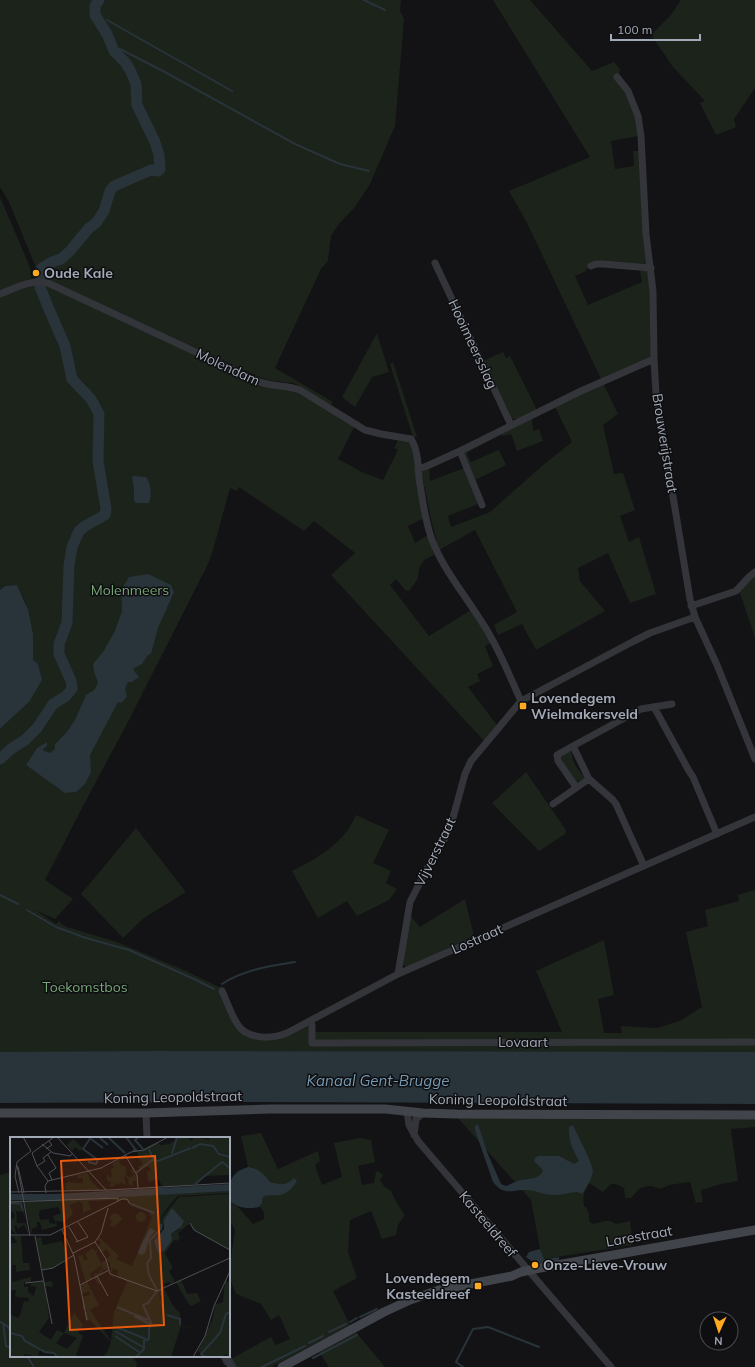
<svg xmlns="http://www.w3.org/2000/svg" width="755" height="1367" font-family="Mulish,sans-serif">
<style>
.green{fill:#1b231b;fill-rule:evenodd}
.water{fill:#28333a}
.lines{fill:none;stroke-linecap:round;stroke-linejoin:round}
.stream{stroke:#28333a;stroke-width:2}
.river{stroke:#28333a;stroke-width:11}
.street{stroke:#33353a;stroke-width:7}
.secondary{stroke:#41444a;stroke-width:9}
.poi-dot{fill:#ffaa21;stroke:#0e0e10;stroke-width:1.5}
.labels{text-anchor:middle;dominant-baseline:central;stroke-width:3;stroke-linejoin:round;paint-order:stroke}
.poi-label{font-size:14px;font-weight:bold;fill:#a3aab7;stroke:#0e0e10;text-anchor:start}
.street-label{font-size:14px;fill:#a3aab7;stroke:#0e0e10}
.park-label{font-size:14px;fill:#78a478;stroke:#0e0e10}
.water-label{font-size:15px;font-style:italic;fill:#769bb6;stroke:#0e0e10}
.inset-river{fill:none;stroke:#28333a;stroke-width:2}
.inset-road{fill:none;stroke:#4d4f56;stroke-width:1}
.view{fill:#e8590c;fill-opacity:0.15;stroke:#e8590c;stroke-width:2}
.inset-edge{fill:none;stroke:#a3aab7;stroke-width:2}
</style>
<rect width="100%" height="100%" fill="#131315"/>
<path class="green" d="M0,0h401l-1,11 4,8 -9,107 -25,58 -15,23 -17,18 -7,11 -3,25 -7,8 -46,99 58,34 -2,3 -37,-22 -22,-2 -10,-3 -217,-99 1,-9 2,-2 24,-15 19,-23 6,-5 8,-12 7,-20 3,-4 7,-5 35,-11 1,-4 -31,9 -17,8 -4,9 -4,16 -8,11 -7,5 -18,22 -8,8 -21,14 -5,-3v-3l-26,-63 -9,-15z
M493,0h37l62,71 22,-9 6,7 -1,7 16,40 3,20 -27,5 4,28 19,-3 -1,-15h6l8,113 -57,-1 -4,8 -11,5 13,29 54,-23 -2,-11h9l1,14 1,72 -50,22 -74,-156 -18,-32 81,-34z
M681,0h74v88l-21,31 2,8 -20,8 -16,-32 5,-2 -32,-34 -22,-32 19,-19z
M0,197l30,70 1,12 -31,12z
M36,285l11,30 15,32 5,21 4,-2 -6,-28 -18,-39 -2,-6v-8l211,97 42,10 57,33 -17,34 26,14 19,7 15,-30 -4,-2 5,-10 7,1 6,5 12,74 -16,8 7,17 13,-8 6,20 -10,5 -5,9 -1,9 -8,12 -2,1 -3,-1 -9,-11 -6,6 39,51 42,-26 20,33 -6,3 8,20 -16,8 3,7 -12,6 29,38 -13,16 -153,-166 24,-22 -41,-32 -10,10 -65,-44 -2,4 -7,-3 -17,62 -4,12 -80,158 -47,88 -37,72 28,19 -18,20 -20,-9 21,14 3,-3 3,3 5,3 50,15 69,29 33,16 3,-1 1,3 -4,2 28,42 25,4 38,-16 2,11h250l-26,-61 68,-31 10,55 -16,4 6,34h18l-1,-7 36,2 23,-7 22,-14 -16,-75 22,-6 -3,-16 34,-9 -1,-6 17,-5v162h-755v-323l29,-27c2,-30 7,-61 -1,-92 -2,-9 -7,-17 -11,-25l-12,1 -5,4v-293l24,-10zM104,509v11l-20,9 -4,6 -6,13 -2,14 -2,61 -5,-1c0,-10 1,-21 1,-31 1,-22 -3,-49 15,-65 7,-7 16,-9 23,-17z
M377,333l12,39 -17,5 -17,30 -13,-10z
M503,352l3,6 4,-2 27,54c-8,4 -19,13 -28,7l-26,-56z
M393,362l24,75h-4l-23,-73z
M603,383l15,31 -15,11 11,49 9,-1 12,37 -15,6 9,26 10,-5 17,57 -26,9 -22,-50 -30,15 2,13 25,30 -69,39 -14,-26 -24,11 -4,-10 23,-13 -42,-82 -36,20 -7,-27 -11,-53 8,-3 1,14 34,-13 14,36 -30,12 3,11 39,-15 53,-47 29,-23 -17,-35 -23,12 1,12 6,-2 4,12 -26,10 -6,-17 -9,2v-2l-34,18 -1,3 4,7 28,-12 7,15 -31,15 -11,-26v-4z
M755,574v64l-16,-48z
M569,751l3,2c-1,8 7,18 12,24v2l-8,3 -16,-22v-4z
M526,772l40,58 -1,4 -26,17 -47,-48z
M356,815l33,15 -16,33 18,8 -5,12 11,6 -8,11 -32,16 -10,-15 -29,17 -26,-47c20,-10 41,-22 55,-40 4,-5 6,-11 9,-16z
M136,828l50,64 -42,26 -21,20 -42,-44z
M465,899l9,37 -65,30h-4l-2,-2 7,-49 10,12z
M457,1117l298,2v8l-24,2 7,52 -17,3 -20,6 2,12 -7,1 -6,-21 -21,3 -8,4 -10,-3 -7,1 -5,2 -8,9h-6l-1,-10 -8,-4h-5l-8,8 -14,-9c-4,7 -7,14 -5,23 5,3 5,10 5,15l4,3 12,-3h5l6,3 14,-3 3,24 -90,14 -3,-10 -9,-49z
M261,1133l17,36 40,-18 2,10 -5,4 7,20 20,-8 -8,-34 26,-5 11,2 4,22 -17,4 4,19 12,-2 2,-11 2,-1 4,3 1,2 -3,4 4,6 7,5 7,14 7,10 -7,10 -2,10 -14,4 -11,-28 -21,9 -2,32 9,26 -24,13 17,34 -79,42h-38l-4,-7 42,-23 5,8 14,-6 -11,-24 -8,5 -10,-16 -25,-10 -6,-15v-14l5,-35 -6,-11v-18l8,5 16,18 11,-5v-6l-11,-18 1,-27 -6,-1 -7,-31z
M11,1172v184h121l5,7 -1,4h-136v-192z
M356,1332l29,35h-56l-10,-15z"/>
<path class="water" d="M133,476l13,1c5,6 6,19 3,26h-13l-2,-2v-12l-2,-12z
M148,574l23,11 3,7 -16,36 -7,26 -3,1 -6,9 -9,5 6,8 -7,5h-4l-3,7 2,8 -6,6 -3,-1 -28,53 1,17 -6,12 -9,8 -11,1 -39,-28 11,-17 10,-6v4l-5,4 8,3 5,-4v-5l11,-11 9,-13 11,-25 8,-5 4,-7 -4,-11 -1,-8 10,-12 12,-21 7,-20 -1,-21 8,-13z
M17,585l11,24 5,25v26l5,4 4,16 -13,22 -29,27v-139l5,-4z
M158,1051l597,1v52l-508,-2 -247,1v-51z
M478,1124l9,28 14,32 5,2c5,-2 10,-5 15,-6 10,-2 18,0 22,-10l-9,-9 1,-3 3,-2h21l15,8 5,-3c-6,-11 -11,-20 -10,-34l4,-2c4,9 20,39 20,46 -1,8 -6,16 -11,23 -6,-5 -21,2 -30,1 -9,0 -17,-5 -25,-5 -16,-1 -22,7 -34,-8l-18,-52v-4z
M248,1167c10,1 16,7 22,15 12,3 15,4 24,-4l3,3c-4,7 -10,13 -18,14 -6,1 -11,-1 -16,2l-1,6 -3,4c-6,1 -14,2 -21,-1 -3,-1 -6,-4 -9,-5 0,-18 0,-28 19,-34z
M540,1249l4,10 15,-2v3c-14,3 -21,7 -33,-3l3,-5z"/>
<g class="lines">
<path class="stream" d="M364,0l21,10
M107,20l125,71
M120,49l43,22 132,73 45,20 29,7
M0,895l18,9
M27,910l29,17 30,11 43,12 65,29 20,10
M222,984c21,-14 48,-18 73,-22
M360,1317l17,-8
M0,1322l6,3 5,6
M350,1322l7,-4
M3,1323l3,23 5,2
M329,1332l17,-8
M309,1343l14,-7
M229,1355l7,12
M27,1356l7,11
M221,1356l4,8
M313,1358l44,-23
M262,1367l43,-21
M463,1367l-7,-5 17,-33 15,-2 51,20"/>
<path class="river" d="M40,277l2,-9 10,-6 9,-3 9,-8 19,-23 7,-5 8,-12 6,-20 4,-5 37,-16 7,1 2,-2 -1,-14 -4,-13 -18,-37 -1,-21 -5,-12 -5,-9 -12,-12 -7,-17 -12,-19v-9l4,-6
M0,759l11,-10 14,-9 12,-12 16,-24 13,-8 6,-7 -1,-8 -12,-27v-10l8,-21 2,-58 3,-18 7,-16 6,-5 20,-11 1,-6 -8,-48 1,-47 -8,-15 -19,-20 -7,-33 -17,-39 -8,-20"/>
<path class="street" d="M617,77l11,14 10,25 3,20 5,98 7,57 1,68 2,35 34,205 5,18 22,48 38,94
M435,263l76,162
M591,266l5,-2h7l48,4
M0,294c16,-6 30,-15 48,-11l212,99c13,5 27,3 40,8l65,40 16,4 30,5c7,11 7,26 8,39 3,20 6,43 13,62 12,31 34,56 51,84 16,24 26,51 38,77
M460,451l22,54
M418,469l9,-3 33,-15 121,-60 73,-32
M691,606l45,-15 13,-14 6,-5
M654,707l35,64 4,6 24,57
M573,746l-16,9 1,6 18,26
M553,804l36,-25
M644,866l-28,-62 -3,-4 -24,-21 -16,-33 68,-37 31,-5
M398,974l12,-72 24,-47 9,-13 8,-17 14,-51 6,-13 50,-60 113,-60 16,-8 45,-16
M222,991c5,10 9,24 16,34 10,15 34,14 49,8l111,-59 357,-157
M310,1021l2,4v18l443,-1
M407,1112l2,13 9,16 193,226
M146,1113l1,25
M414,1135l2,-16 7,-6
M225,1356l6,11"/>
<path class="secondary" d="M0,1113h146l124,-4h115l38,4 33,1 299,1
M282,1367l102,-55 26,-12 29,-10 73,-14 9,-4 19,-4 215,-38"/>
</g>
<g class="poi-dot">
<circle cx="36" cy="273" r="4"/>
<rect x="519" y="702" width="8" height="8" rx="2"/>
<circle cx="535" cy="1265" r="4"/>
<rect x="474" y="1282" width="8" height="8" rx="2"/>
</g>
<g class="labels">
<g class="poi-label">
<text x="44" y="273">Oude Kale</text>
<text x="531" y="698">Lovendegem<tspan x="531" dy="16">Wielmakersveld</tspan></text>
<text x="543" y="1265">Onze-Lieve-Vrouw</text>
<text x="470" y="1278" text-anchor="end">Lovendegem<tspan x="470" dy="16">Kasteeldreef</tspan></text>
</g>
<g class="street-label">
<text transform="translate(473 344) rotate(65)">Hooimeersslag</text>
<text transform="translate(228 367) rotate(25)">Molendam</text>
<text transform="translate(665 443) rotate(81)">Brouwerijstraat</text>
<text transform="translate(435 852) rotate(-64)">Vijverstraat</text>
<text transform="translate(477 939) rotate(-24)">Lostraat</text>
<text x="523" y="1042">Lovaart</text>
<text transform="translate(173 1097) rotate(-1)">Koning Leopoldstraat</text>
<text transform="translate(498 1100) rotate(1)">Koning Leopoldstraat</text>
<text transform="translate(488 1224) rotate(50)">Kasteeldreef</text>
<text transform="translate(639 1236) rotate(-10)">Larestraat</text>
</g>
<g class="park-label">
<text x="130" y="590">Molenmeers</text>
<text x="85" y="987">Toekomstbos</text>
</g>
<g class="water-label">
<text x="378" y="1080">Kanaal Gent-Brugge</text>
</g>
</g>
<g transform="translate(10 1137)">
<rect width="220" height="220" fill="#131315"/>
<path d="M170,0h9l1,4 5,-4 14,3v-3h21v38l-27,1 -5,8 -35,3 -5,-8 -9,3 -2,-10 4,-2 -2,-4 -10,3 -1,-2 5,-3 -5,-7v-6l19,-9 4,3 8,-1zM63,2l10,9 -3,3 -5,-4 -3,4 -5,-6zM114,19l2,2 -7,3 1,3 6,3v8l3,3 5,-3 -3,-4 2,-3 4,12 -5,2 2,4 -5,-1 -1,-6 -4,-4 2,11 -5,-4 -4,3 -1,-4 -1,5 -5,1 1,-6 -2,1 -3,-4 2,-4 2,4 2,-2 -1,-7 3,-1 -2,-4zM78,36l2,7 10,10h-34l-1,-6 5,-3 1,2h12v-5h-5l-1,-3zM220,54v2l-52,3 -7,7 -10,14v9l1,-8 17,-21 51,-3v56l-36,-20 -4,-7 -12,10 2,5 -3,3 -3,-1 -9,13 8,15 -4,3 6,11 -5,2 -1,-2 -5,2 1,3 -8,3 -4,-9 3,11h2l3,8 3,3 -6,-12 6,-3 9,18 7,7 1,12 11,3 -11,-2 -10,31h-70l5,-3 5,-12 -21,-22 -4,1 -2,-8 3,-1 -1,-4 -3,3 -1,-14 8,-2 -1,-4 -7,3 -2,-8 7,-4 12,23 -9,5 21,31 3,-29 13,-30 -10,-7 1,-4 -5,-3 -2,6 -1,-11 -4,-4 5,-4 -5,-6 -5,4 -3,-7 3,-3 -4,-4 2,-2 20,19 -3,3 16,7 20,-49 -3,-3 1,-2 -20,-7 -3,-5h-9l-30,1 3,8 -8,4v-8l-3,-4 -10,4 3,9 -9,8 -8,-1 1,5 -15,4 -2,-8h-3v5l-5,2v7l-8,-35zM48,70l3,6 -8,3 3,8 -7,-1v-4l-9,1 -1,-7 2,-3zM159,76l11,16 -9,5 -7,17 -6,2 -3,-9zM0,63l12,1 4,21 -3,-10 -7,-1 1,12h9l3,12 -5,-10 -7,4v-4l-3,1 3,9 -7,-6v-8l5,-5 -2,-4 -3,-1zM126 80a5 5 0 1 1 10 0a5 5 0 1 1-10 0ZM103,77h5l4,5 -8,8 -4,-2 2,-4 -3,-3zM3,99h8l2,27h6l1,7 -14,2v-7h-4v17l19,-5v5h-7v5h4v5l6,4 2,-9 -5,-1v-3l21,-2 1,6 -8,-1 4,32 -10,14 12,8 6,-10 7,3 10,-20 9,12 -5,7 5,4 -7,19 3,2h-22l-4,-5 -6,1 -11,-8 4,4 -2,8 -14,-3v3h-14v-42l9,3 5,-17 4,1 1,-4 -14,-1 1,-7h-6v-42l2,-5h5zM54,196l13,5 -10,11 -11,-6zM31,100l2,8 19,-4 6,16 -15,11 -11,2 -6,-32zM83,111l2,3 3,-1 -2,3 5,10 5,-3 2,9 -5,1 -2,-4 3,-3 -14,11 2,4 3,-1 -2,-3 10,-2 -5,-1 4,-2 1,4 -7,4 5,7 -2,1 -5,-7 -8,4 -8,-26 4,-1 3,6 3,-2 -3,-5zM171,143l6,14 10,-1 4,8 -10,5 -3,-3 -12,-21zM215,143l5,3v74l-5,-3 -2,3h-17l-8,-6 15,-32 2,-14 8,-3z" fill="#1b231b" fill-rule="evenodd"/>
<path d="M220,47v7l-178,10 -42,-1v-6h45zM162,71l12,13 -3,6 -10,7 1,6 -8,11 -6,2 -4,-12 10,-12v-9zM140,91l5,3 -5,6 -5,16 -4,2 -3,-2 3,-8z" fill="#28333a"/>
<path class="inset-river" d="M89,0l9,8M98,0l17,16M116,0l10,13h-3M129,0l-4,3 8,9M81,2l12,9M182,11l8,-4 13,2 6,8 11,3M139,12l5,12M162,17l5,-17M78,25l8,2 2,-4 -15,-11 8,-12M126,36l16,-13 6,1 33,-13M185,47l27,-22 8,6M0,66l11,1 2,7M121,67l23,9M147,153l-8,-15 -2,-12 4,-5 -1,-18 11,-11v-5M107,170l31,13M157,178l13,4v6M124,179l16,8M106,190l30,12M105,194l28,16M0,196l12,3 3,5 20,11 9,1 3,4M105,199l24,16M126,220l8,-8v-8l5,-2v-11l3,-3 -9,-20 5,-2 9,-12M195,220l-4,-3 19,-21 6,-19 4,-2"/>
<path class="inset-road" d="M13,0l8,14M47,0l49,53M32,7l11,9 17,3 3,-3M36,12l6,-4 -3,-4M22,16l5,13 11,15M22,16l22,-16M38,18l8,13 -7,5 3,7M115,18l12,20 1,13M7,28l13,71M27,29l8,-5 -2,-3 8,-6M8,30l6,26M38,44l53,-13 30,-16 13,-2 24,-13M0,55l99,-2 121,-7M9,56l-4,-17 2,-14 14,-11M36,56l-1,-7 3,-5M0,65l108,-4v3M180,86l4,7 36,20M59,90l9,15M52,93l12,26 13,64M0,98h40l72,-36h5l3,5M25,99l17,88M66,105l12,-5 -10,-15M85,105l11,17 4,15 47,17 73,-33M63,116l22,-11 6,-9 7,-25M32,133l11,-2 21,-13M87,139l11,20M15,146l18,-2M70,148l29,-15M183,220l12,-21 9,-30 16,-35"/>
<path class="view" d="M145,19l9,169 -94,5 -9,-169z"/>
<rect width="220" height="220" class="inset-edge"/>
</g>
<g transform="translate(719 1331) rotate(183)"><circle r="19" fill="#0e0e10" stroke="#4a4c53"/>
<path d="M0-3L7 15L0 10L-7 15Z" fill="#ffaa21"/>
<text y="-6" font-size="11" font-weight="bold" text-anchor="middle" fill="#a3aab7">N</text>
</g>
<path d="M611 34v6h89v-6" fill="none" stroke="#a3aab7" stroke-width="2"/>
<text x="617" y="34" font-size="12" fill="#a3aab7" stroke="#0e0e10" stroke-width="3" paint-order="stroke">100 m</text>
</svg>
